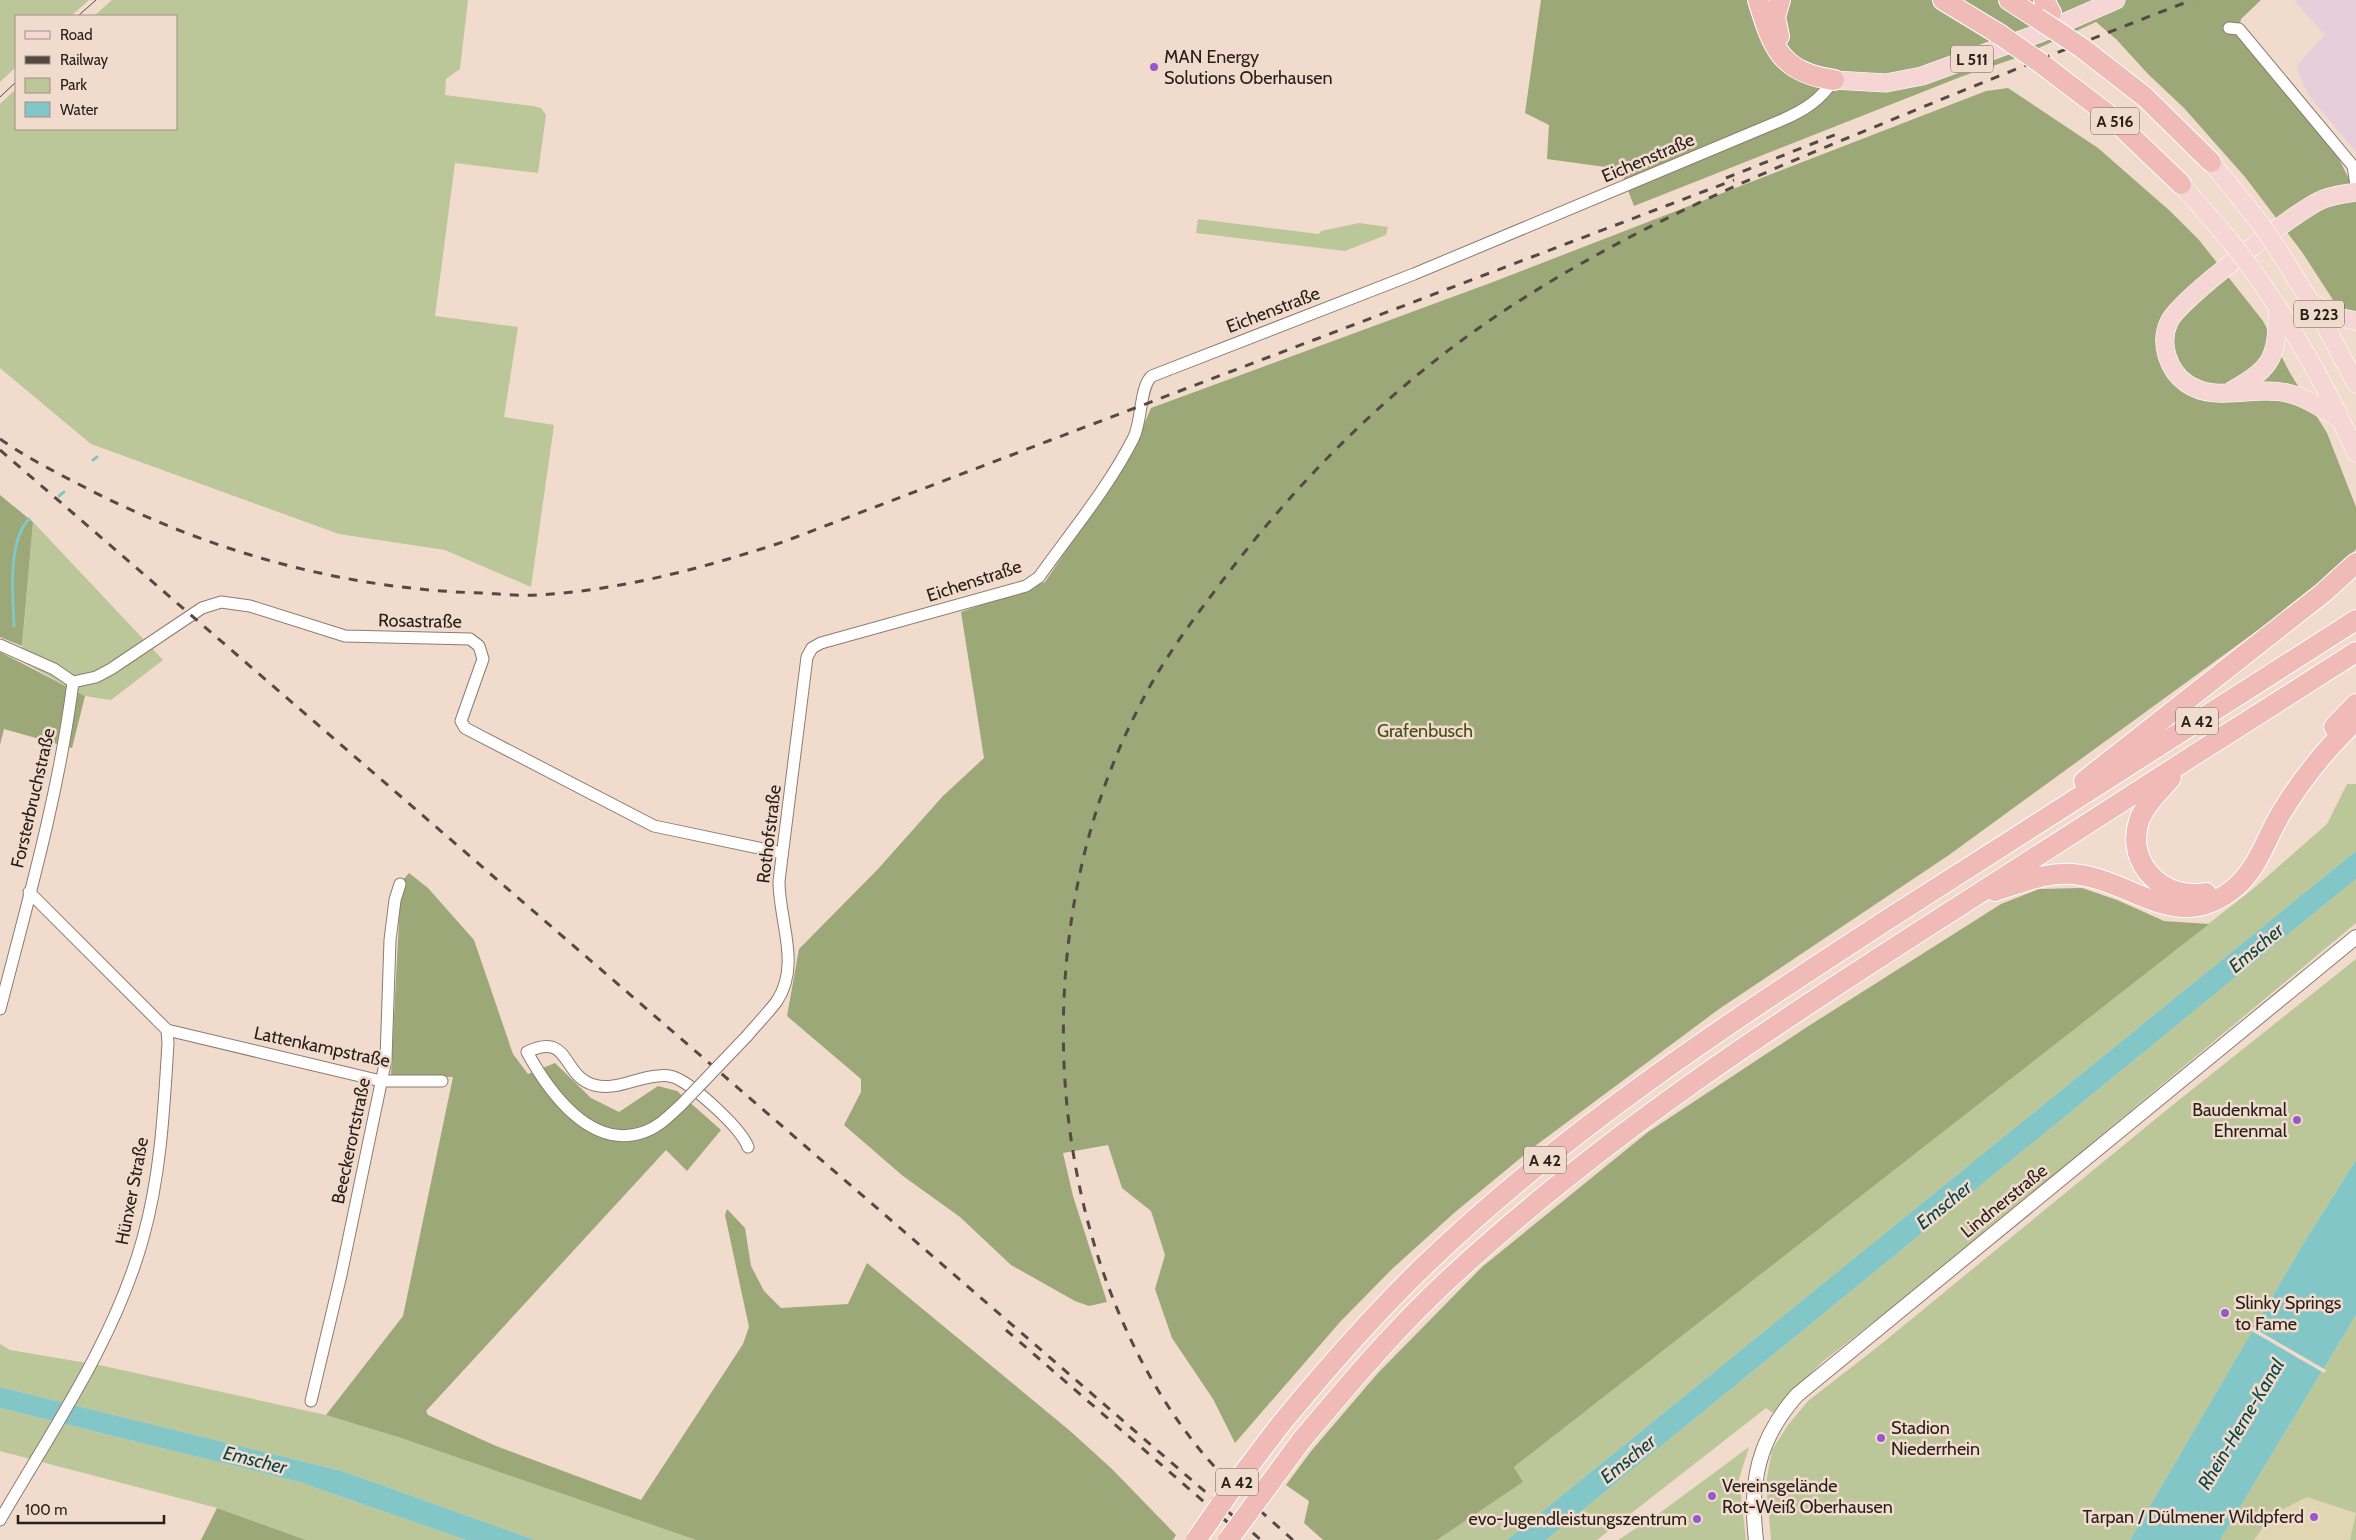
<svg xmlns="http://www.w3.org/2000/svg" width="2356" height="1540" font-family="Cabin,sans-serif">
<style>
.commercial{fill:#e6cfda}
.green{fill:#bbc699}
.forest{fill:#9ca877}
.sand{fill:#e0d6b2}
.water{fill:#83c6c7}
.pier{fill:#f1dbcd}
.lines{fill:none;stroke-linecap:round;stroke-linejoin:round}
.stream{stroke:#83c6c7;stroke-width:3}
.minor-casing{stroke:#8f7b6f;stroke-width:13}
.tertiary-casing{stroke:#8f7b6f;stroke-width:16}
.primary-casing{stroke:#fff;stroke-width:19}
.motorway-casing{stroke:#fff;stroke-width:22}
.minor{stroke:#fff;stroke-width:11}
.tertiary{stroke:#fff;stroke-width:14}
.primary{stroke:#f6d6d4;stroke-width:18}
.motorway{stroke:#f0bab7;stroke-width:20}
.tram{stroke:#554a43;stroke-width:1}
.rail{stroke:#554a43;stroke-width:3;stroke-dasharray:9 9;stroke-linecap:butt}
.minor-bridge-casing{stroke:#8f7b6f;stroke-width:13;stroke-linecap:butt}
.primary-bridge-casing{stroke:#fff;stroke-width:19;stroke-linecap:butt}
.motorway-bridge-casing{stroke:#fff;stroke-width:22;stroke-linecap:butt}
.minor-bridge{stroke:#fff;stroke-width:11}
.primary-bridge{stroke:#f6d6d4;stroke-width:18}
.motorway-bridge{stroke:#f0bab7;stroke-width:20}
.poi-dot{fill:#9b58cd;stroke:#f1dbcd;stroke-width:2}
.labels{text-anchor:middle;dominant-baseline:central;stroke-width:5;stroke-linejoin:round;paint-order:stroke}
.shield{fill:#f1dbcd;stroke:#645850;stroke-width:1}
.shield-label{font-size:16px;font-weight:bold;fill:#28201b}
.poi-label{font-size:18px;fill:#28201b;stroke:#f1dbcd;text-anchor:start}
.street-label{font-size:18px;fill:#28201b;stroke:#f1dbcd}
.park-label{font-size:18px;fill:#434d16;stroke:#f1dbcd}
.water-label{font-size:19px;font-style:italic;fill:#064648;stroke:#f1dbcd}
</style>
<rect width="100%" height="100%" fill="#f1dbcd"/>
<path class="commercial" d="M2294,0h62v152l-47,-56 -9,-19 -3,-12 28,-30z"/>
<path class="green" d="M0,0h89l-18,16h-55v51l-16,15z
M112,0h356l-8,69 -14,10 -1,16 88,11 8,2 5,7 -8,58 -83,-10 -20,153 83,11 -14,90 50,8 -23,162 -86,-37 -106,-16 -248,-90 -91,-76v-264l16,-15v40h160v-113h-82z
M1198,219l121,15 2,-3 38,-8 29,4 -2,8 -41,16 -149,-18z
M33,522l130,138 -52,40 -26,-4 -64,-35z
M2347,784h9v67l-849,689h-70l86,-58 -9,-15 739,-578 74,-65z
M2356,879v44l-430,358 -104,81 -49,51 -7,-5 -169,132h-51z
M2356,959v201l-53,84 -173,296h-359l-5,-57 6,-33 16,-25 20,-24 72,-56 289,-237z
M2356,1315v225h-136z
M0,1344l10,6 89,15 227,50 75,23 295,102h-161l-193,-69 -342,-84z
M0,1408l299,74 167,58h-160l-89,-32 -217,-57z
M1749,1447l-10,32 7,61h-128l43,-28z"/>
<path class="forest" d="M1541,0h720l-20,19 -2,11 100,129 17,34v122l-19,-9 -35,-54 -57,-75 -61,-69 -36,-34 -32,-35 -20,-17 -77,35 -56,19 -329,130 -14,-37 -73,-10 2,-34 -24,-12z
M2008,88l90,60 72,63 29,29 64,81 27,52 37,60 29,74v42l-21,25 -386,281 -230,154 -184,137 -81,67 -62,56 -52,53 -105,121 -22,-44 -41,-61 -17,-49 10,-34 -14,-44 -29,-23 -14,-43 -45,8 10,43 34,106 -18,4 -14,-5 -64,-36 -51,-48 -57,-41 -59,-51 17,-33v-13l-74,-63 12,-67 79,-80 65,-73 41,-38 -23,-146 84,-30 86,-127 20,-47 342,-126 493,-191z
M0,495l33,27 -11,124 -22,-9z
M0,652l85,44 -13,52 -68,-19 -4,16z
M409,873l19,15 46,52 39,114 15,20 27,-11 36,35 28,14 39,-26 19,5 44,39 -34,41 -21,-21 -240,261 2,4 68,31 145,54 102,-156 6,-17 -24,-112 2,-6 18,19 6,38 13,25 17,17 67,-4 19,-41 202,167 43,39 64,66 -3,5h-477l-295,-102 -75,-23 77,-99 50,-239 -62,-2 10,-193z
M2082,888l35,12 47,21 45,3 -695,543 9,15 -86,58h-114l-19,-17 5,-22 -23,-16 26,-35 66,-77 104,-106 166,-135 159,-105 194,-123 38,-15z
M217,1508l89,32h-105z"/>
<path class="sand" d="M2307,1497l49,16 -6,27h-96l19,-26z"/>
<path class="water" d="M2356,851v28l-810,661h-39z
M2356,1160v155l-136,225h-90l173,-296z
M0,1387l342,84 193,69h-69l-167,-58 -299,-74z"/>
<path class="pier" d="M2252,1327l74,43 -2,3 -74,-43z"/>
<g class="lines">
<path class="stream" d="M93,460l4,-3
M59,496l5,-4
M14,626c-1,-29 -7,-84 15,-107"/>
<g class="minor-casing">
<path id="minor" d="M2229,28l10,1 114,137 3,19
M0,645l54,24 19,13
M73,682l23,-5 15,-8 91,-61 19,-6 29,4 95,30 125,3 9,7 4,13 -22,62 4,7 189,98 128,27
M0,1009c28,-108 59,-216 73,-327
M167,1030l214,51h61
M747,1036c10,-12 21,-23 30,-35 24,-37 2,-79 2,-120l28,-224 5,-9 9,-5 205,-57 13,-9c32,-45 70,-90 95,-140 8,-17 6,-52 18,-61l262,-102 368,-154c23,-10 38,-20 52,-40
M681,1105c-11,10 -22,22 -37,27 -53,19 -95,-40 -117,-80 44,-21 34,24 67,33 21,6 43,-8 64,-9 7,-1 15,0 22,4 18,10 61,48 68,67
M311,1401l30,-126 45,-216 4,-119 5,-40 5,-16
M0,1520c52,-90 115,-180 143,-282 18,-64 21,-130 25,-195l-1,-13 -138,-138"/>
</g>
<g class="tertiary-casing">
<path id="tertiary" d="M1756,1540c-7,-57 2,-101 41,-145l559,-458"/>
</g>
<g class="primary-casing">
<path id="primary" d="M1834,80l52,3 36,-7 118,-43 76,-33
M2211,162l49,61
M2181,184l50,58
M2277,248l49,79 30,57
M2250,267c43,59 77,120 106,186
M2313,303l25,14 18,4
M2231,391c45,-25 45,-35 47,-84
M2341,420c-17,-10 -35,-23 -54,-27 -33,-8 -72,11 -101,-10 -18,-13 -27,-40 -17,-61 10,-23 124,-108 150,-121 11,-6 25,-7 37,-9"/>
</g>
<g class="motorway-casing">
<path id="motorway" d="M1758,0c15,48 22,72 76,80
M1943,0l56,34
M2009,0l28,18
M2044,0l7,13
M1779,36l-4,-19 5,-17
M2082,48l63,49 66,65
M2042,64l68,52 71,68
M2334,727l22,-23
M2171,778c-11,13 -26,26 -32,43 -14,43 25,80 67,72
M2084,781l239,-188 33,-30
M1995,891c28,-9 55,-21 85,-16 56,8 99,61 157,11 21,-19 29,-47 43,-71 20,-34 47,-67 76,-95
M1280,1425c46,-56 93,-110 146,-161 140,-135 304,-242 467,-348 154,-99 309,-196 463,-296
M1301,1441c47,-56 94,-112 148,-162 157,-146 335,-261 515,-376 130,-84 261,-168 392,-251"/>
</g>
<use href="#minor" class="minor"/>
<use href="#tertiary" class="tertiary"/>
<use href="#primary" class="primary"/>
<use href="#motorway" class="motorway"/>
<path class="tram" d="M78,16l18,-16
M0,97l16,-15"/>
<path class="rail" d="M1726,178l116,-46
M0,439c29,20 59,35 90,51 121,62 254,99 391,103 19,1 38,3 57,2 85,-5 165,-27 245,-53l951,-362
M0,450l1261,1090
M1006,1330l242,210
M1293,1540c-30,-27 -62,-54 -88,-84 -90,-107 -135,-254 -141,-392 -5,-122 18,-246 74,-355 21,-43 50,-83 79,-121 73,-98 159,-187 259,-258 122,-86 258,-146 396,-202 106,-44 213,-87 320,-128"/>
<g class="minor-bridge-casing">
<path id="minor-bridge" d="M681,1105l66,-69"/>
</g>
<g class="primary-bridge-casing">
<path id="primary-bridge" d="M2260,223l17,25
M2231,242l19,25"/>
</g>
<g class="motorway-bridge-casing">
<path id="motorway-bridge" d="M2037,18l45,30
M1999,34l43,30
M1196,1540l37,-53 47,-62
M1228,1540l73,-99"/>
</g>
<use href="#minor-bridge" class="minor-bridge"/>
<use href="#primary-bridge" class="primary-bridge"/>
<use href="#motorway-bridge" class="motorway-bridge"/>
</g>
<g class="poi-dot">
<circle cx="1154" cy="67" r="5"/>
<circle cx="2297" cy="1120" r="5"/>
<circle cx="2225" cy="1313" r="5"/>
<circle cx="1881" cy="1438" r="5"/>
<circle cx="1712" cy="1496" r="5"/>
<circle cx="2314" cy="1517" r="5"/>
<circle cx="1697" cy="1519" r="5"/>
</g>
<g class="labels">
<g class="shield">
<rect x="1951" y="45.5" width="42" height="27" rx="4"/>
<rect x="2091" y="107.5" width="48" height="27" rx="4"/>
<rect x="2294" y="300.5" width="50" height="27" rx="4"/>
<rect x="2176" y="707.5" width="42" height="27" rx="4"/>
<rect x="1524" y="1146.5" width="42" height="27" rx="4"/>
<rect x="1216" y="1468.5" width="42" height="27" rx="4"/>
</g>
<g class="shield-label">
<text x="1972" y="59">L 511</text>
<text x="2115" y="121">A 516</text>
<text x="2319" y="314">B 223</text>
<text x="2197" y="721">A 42</text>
<text x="1545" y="1160">A 42</text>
<text x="1237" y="1482">A 42</text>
</g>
<g class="poi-label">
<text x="1164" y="57">MAN Energy<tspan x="1164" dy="21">Solutions Oberhausen</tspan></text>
<text x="2287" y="1110" text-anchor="end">Baudenkmal<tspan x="2287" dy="21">Ehrenmal</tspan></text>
<text x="2235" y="1303">Slinky Springs<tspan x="2235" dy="21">to Fame</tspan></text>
<text x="1891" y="1428">Stadion<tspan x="1891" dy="21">Niederrhein</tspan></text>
<text x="1722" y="1486">Vereinsgelände<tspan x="1722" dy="21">Rot-Weiß Oberhausen</tspan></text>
<text x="2304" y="1517" text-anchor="end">Tarpan / Dülmener Wildpferd</text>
<text x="1687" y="1519" text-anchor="end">evo-Jugendleistungszentrum</text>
</g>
<g class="street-label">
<text transform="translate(1648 158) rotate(-23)">Eichenstraße</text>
<text transform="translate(1273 310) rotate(-21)">Eichenstraße</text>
<text transform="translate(974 581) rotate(-18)">Eichenstraße</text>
<text transform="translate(420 621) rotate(1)">Rosastraße</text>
<text transform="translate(33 798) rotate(-77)">Forsterbruchstraße</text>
<text transform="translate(769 834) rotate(-83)">Rothofstraße</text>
<text transform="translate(322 1047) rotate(12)">Lattenkampstraße</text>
<text transform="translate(351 1141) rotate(-78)">Beeckerortstraße</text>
<text transform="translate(132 1191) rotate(-79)">Hünxer Straße</text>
<text transform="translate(2004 1201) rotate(-39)">Lindnerstraße</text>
</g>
<g class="park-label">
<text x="1425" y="731">Grafenbusch</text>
</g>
<g class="water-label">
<text transform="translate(2256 948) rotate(-40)">Emscher</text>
<text transform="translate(1944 1205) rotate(-39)">Emscher</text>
<text transform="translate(2241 1424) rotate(-59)">Rhein-Herne-Kanal</text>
<text transform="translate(1628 1459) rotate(-39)">Emscher</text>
<text transform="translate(255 1460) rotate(14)">Emscher</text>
</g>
</g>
<rect x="15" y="15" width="162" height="115" fill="#f1dbcd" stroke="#a19086"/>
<rect x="25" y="31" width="25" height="8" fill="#f6d6d4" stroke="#a19086"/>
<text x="60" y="40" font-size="15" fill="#28201b">Road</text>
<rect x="25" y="56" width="25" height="8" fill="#554a43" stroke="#a19086"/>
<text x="60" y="65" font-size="15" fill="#28201b">Railway</text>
<rect x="25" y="78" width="25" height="15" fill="#bbc699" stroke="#a19086"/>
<text x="60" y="90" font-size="15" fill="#28201b">Park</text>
<rect x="25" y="102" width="25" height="15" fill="#83c6c7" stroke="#a19086"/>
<text x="60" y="115" font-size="15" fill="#28201b">Water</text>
<path d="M18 1515v8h146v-8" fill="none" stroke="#28201b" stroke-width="2.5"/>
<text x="25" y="1515" font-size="15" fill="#28201b" stroke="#f1dbcd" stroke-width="4" paint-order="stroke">100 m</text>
</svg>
